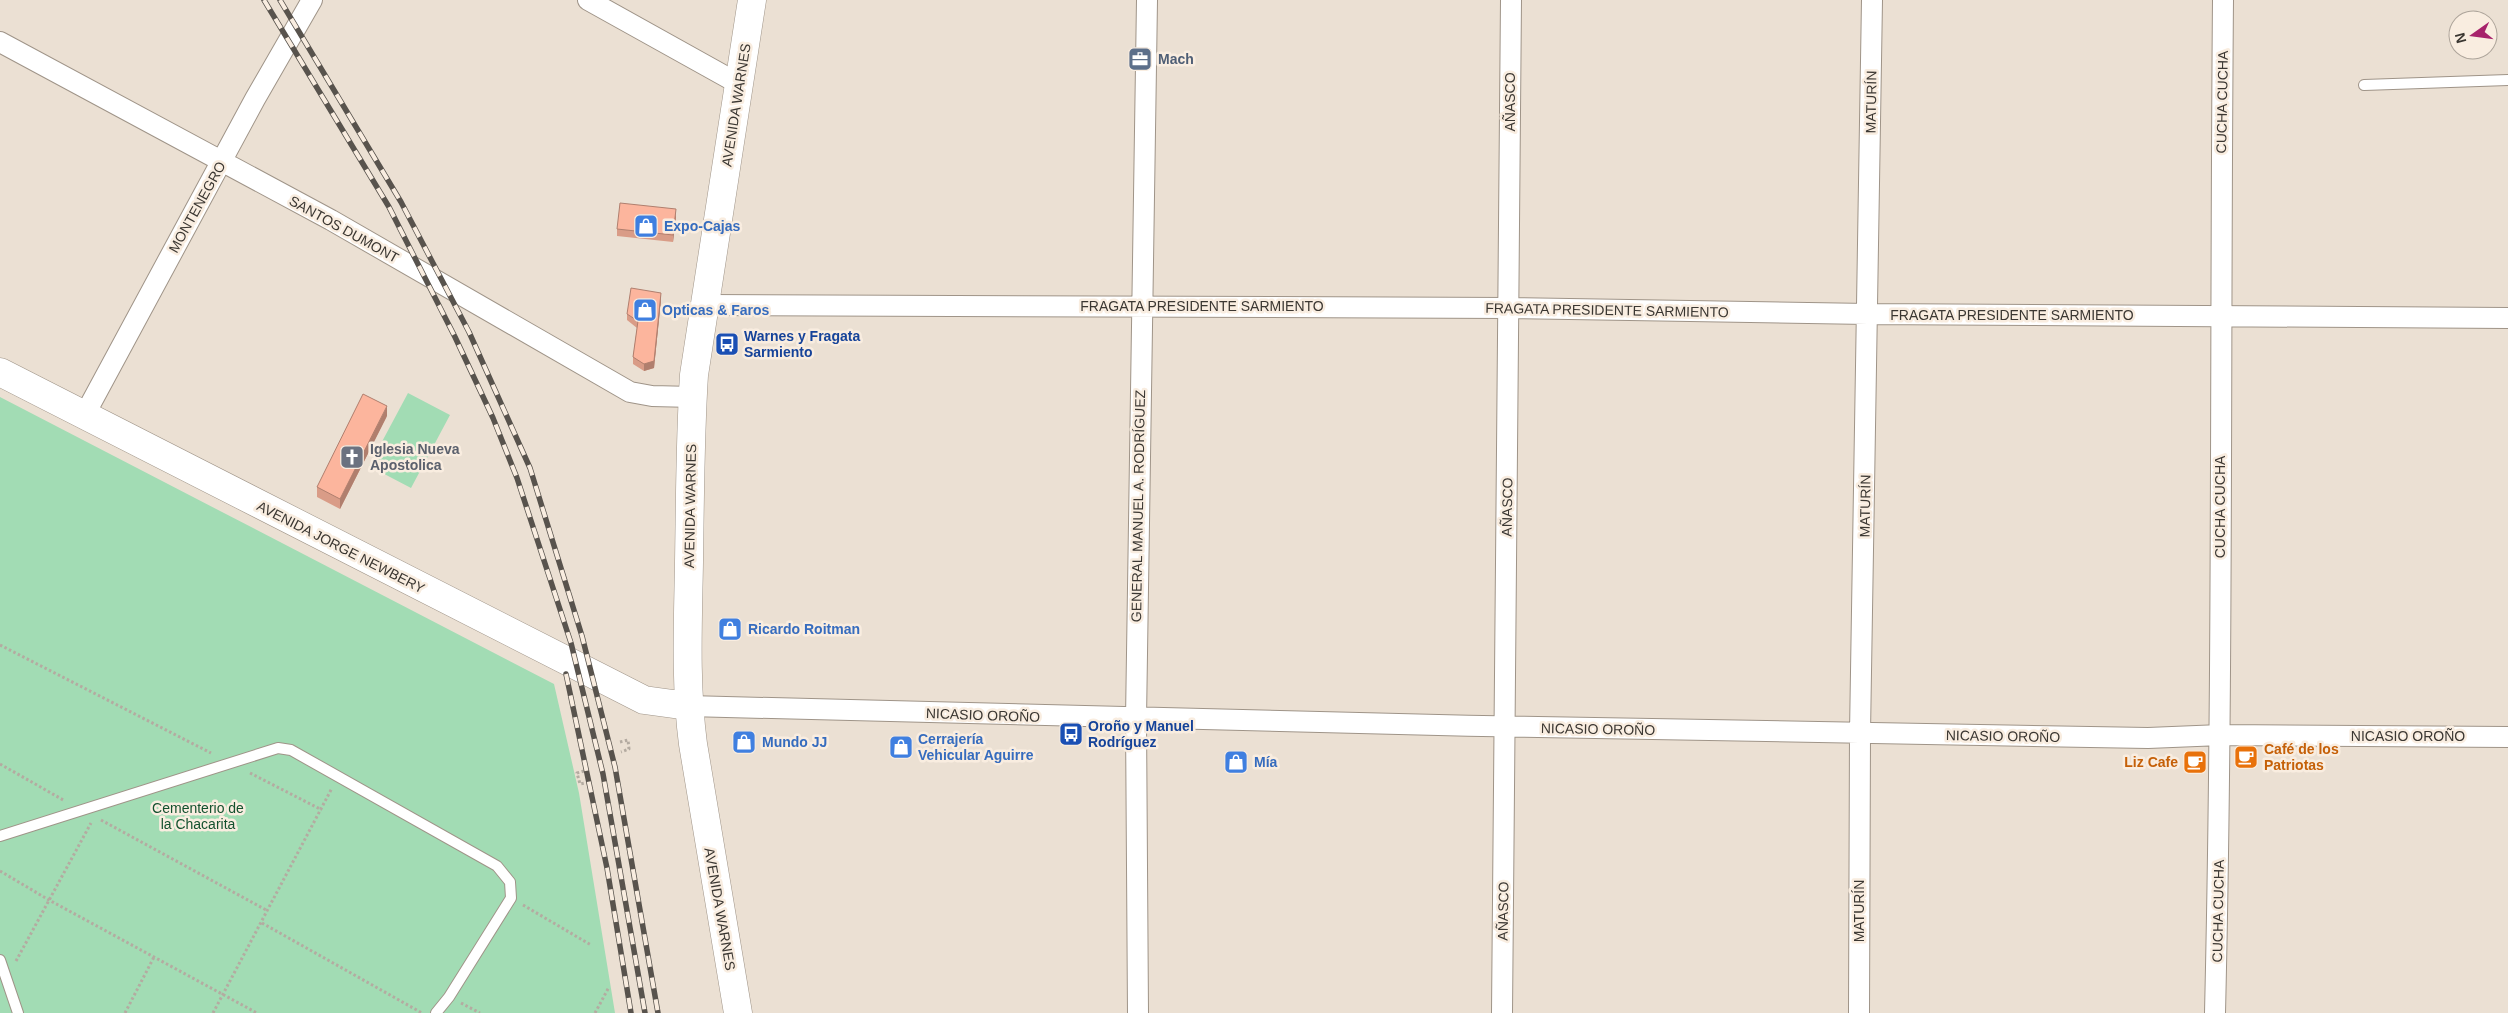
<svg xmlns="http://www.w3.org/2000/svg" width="2508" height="1013" font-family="Helvetica,sans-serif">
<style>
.green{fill:#a2dcb4}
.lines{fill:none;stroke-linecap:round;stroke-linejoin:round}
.lane-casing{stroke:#9f9488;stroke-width:12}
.street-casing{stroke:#9f9488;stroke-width:22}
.secondary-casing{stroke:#9f9488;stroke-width:29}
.path{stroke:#b4aba1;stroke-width:3;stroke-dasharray:2.5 2.5;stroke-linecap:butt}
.lane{stroke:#fff;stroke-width:10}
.street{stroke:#fff;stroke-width:20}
.secondary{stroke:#fff;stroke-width:28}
.rail-casing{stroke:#58534d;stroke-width:5.5}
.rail{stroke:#f9ede0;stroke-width:4;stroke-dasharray:11;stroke-linecap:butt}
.wall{fill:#d99c87}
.shaded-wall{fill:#b07f6e}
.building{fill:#fcb59d;stroke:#b07f6e}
.labels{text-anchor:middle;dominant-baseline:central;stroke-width:5;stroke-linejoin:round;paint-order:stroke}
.service-label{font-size:14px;font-weight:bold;fill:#4e5e75;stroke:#f9ede0;text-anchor:start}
.street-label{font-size:14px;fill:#3b3732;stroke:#f9ede0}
.shop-label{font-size:14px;font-weight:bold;fill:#366cbe;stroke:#f9ede0;text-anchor:start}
.transit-label{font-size:14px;font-weight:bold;fill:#164399;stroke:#f9ede0;text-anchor:start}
.worship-label{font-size:14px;font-weight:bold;fill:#5b616d;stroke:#f9ede0;text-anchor:start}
.food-label{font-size:14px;font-weight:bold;fill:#c56008;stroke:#f9ede0;text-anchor:start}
.park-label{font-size:14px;fill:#13512e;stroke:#f9ede0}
</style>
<rect width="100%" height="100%" fill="#ebe0d3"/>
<path class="green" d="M408,393l42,22 -39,73 -42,-22z
M0,397l554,287 25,109 36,220h-615z"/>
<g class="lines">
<g class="lane-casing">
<path id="lane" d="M2364,85l144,-5
M0,836l278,-88 13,2 206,116 13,16 1,16 -62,99 -13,16
M0,960l18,53"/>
</g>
<g class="street-casing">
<path id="street" d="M588,0l151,84
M0,42l331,178 299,172 22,4 41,1
M705,305l804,3 359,6 640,4
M84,416l171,-317 57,-99
M688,706c487,15 973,24 1460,32l73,-3 287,2
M1138,1013l-2,-294 11,-719
M1502,1013l9,-1013
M1859,1013l1,-280 12,-733
M2215,1013c8,-338 5,-675 8,-1013"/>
</g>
<g class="secondary-casing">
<path id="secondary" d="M0,372l644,328 44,6
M738,1013l-45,-269c-8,-61 -5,-121 -4,-182 1,-62 1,-125 5,-187l58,-375"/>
</g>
<path class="path" d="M0,645l211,108
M620,742l8,-2 1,9 -8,3
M0,764l65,37
M584,771l-7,2 3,11 5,-1
M250,773l72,37
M101,820l167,91
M0,871l49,29 208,113
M523,905l68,40
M262,923l160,90
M16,961l75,-138
M461,1003l19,10
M125,1013l29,-56
M213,1013l119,-225
M595,1013l14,-26"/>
<use href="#lane" class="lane"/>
<use href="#street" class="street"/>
<use href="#secondary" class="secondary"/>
<g class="rail-casing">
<path id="rail" d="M264,0l125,207 66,130 38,81 24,60 54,165 32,131 42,239
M280,0l121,202 68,130 61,136 52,168 33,131 43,246
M566,674l41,194 24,145"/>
</g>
<use href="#rail" class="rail"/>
</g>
<path class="wall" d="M676,216l-3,26 -56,-6v-7z
M661,300l-7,68 -10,3 -11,-7v-7l4,-29 -10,-8v-6z
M387,416l-47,93 -23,-12v-10z"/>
<path class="shaded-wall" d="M676,209v7l-3,26v-7z
M661,293v7l-7,68 -10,3v-7z
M387,406v10l-47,93v-10z"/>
<path class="building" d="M620,203l56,6 -3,26 -56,-6z
M631,288l30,5 -7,68 -10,3 -11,-7 5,-36 -11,-7z
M363,394l24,12 -47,93 -23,-12z"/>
<defs>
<g id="office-square" transform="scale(1.25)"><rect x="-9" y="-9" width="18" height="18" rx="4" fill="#5c6f8a" stroke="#f9ede0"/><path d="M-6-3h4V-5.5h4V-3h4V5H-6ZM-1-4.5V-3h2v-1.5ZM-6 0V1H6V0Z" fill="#fff"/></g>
<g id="shop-square" transform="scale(1.25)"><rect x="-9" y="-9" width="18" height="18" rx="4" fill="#3f7fe0" stroke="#f9ede0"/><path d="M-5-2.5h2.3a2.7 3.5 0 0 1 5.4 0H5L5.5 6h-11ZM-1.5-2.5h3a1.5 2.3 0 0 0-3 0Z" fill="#fff"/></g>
<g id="bus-square" transform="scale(1.25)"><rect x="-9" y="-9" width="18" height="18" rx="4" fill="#1a4fb4" stroke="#f9ede0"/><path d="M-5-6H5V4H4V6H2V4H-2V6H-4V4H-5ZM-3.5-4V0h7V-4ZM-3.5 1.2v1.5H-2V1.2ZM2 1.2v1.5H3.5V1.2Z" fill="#fff"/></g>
<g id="church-square" transform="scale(1.25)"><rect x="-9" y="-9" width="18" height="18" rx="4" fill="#6b7280" stroke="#f9ede0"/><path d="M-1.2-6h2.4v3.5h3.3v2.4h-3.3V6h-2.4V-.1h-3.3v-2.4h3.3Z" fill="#fff"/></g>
<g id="cafe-square" transform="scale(1.25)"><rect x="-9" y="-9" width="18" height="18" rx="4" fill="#e8710a" stroke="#f9ede0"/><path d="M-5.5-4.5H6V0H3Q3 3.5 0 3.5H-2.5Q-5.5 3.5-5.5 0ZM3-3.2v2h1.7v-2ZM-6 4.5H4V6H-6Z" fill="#fff"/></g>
</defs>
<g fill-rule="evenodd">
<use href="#office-square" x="1140" y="59"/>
<use href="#shop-square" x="646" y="226"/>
<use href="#shop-square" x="645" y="310"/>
<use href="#bus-square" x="727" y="344"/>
<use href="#church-square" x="352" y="457"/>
<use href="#shop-square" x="730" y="629"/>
<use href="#bus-square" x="1071" y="734"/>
<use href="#shop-square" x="744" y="742"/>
<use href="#shop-square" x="901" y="747"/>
<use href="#cafe-square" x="2246" y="757"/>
<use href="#shop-square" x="1236" y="762"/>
<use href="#cafe-square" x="2195" y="762"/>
</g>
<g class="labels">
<g class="service-label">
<text x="1158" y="59">Mach</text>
</g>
<g class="street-label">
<text transform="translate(1510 102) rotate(-90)">AÑASCO</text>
<text transform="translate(1871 102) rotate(-89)">MATURÍN</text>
<text transform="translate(2222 102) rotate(-89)">CUCHA CUCHA</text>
<text transform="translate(736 105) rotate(-81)">AVENIDA WARNES</text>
<text transform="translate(197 207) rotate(-61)">MONTENEGRO</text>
<text transform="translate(344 229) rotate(29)">SANTOS DUMONT</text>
<text x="1202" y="306">FRAGATA PRESIDENTE SARMIENTO</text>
<text transform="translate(1607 310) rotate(1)">FRAGATA PRESIDENTE SARMIENTO</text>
<text x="2012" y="315">FRAGATA PRESIDENTE SARMIENTO</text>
<text transform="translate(690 506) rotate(-89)">AVENIDA WARNES</text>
<text transform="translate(1138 506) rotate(-89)">GENERAL MANUEL A. RODRÍGUEZ</text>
<text transform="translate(1865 506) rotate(-89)">MATURÍN</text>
<text transform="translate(1507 507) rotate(-89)">AÑASCO</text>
<text transform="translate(2220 507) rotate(-90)">CUCHA CUCHA</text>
<text transform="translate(341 547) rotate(27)">AVENIDA JORGE NEWBERY</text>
<text transform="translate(983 715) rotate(2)">NICASIO OROÑO</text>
<text transform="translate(1598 729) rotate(1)">NICASIO OROÑO</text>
<text transform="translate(2003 736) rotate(1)">NICASIO OROÑO</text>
<text x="2408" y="736">NICASIO OROÑO</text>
<text transform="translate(720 909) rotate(80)">AVENIDA WARNES</text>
<text transform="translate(1503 911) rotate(-89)">AÑASCO</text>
<text transform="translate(1859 911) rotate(-90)">MATURÍN</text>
<text transform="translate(2218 911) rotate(-89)">CUCHA CUCHA</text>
</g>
<g class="shop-label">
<text x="664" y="226">Expo-Cajas</text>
<text x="662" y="310">Opticas &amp; Faros</text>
<text x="748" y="629">Ricardo Roitman</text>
<text x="918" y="739">Cerrajería<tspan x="918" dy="16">Vehicular Aguirre</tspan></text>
<text x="762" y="742">Mundo JJ</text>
<text x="1254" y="762">Mía</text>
</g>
<g class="transit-label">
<text x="744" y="336">Warnes y Fragata<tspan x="744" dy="16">Sarmiento</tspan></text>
<text x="1088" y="726">Oroño y Manuel<tspan x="1088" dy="16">Rodríguez</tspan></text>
</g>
<g class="worship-label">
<text x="370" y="449">Iglesia Nueva<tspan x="370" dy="16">Apostolica</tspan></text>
</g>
<g class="food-label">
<text x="2264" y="749">Café de los<tspan x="2264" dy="16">Patriotas</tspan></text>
<text x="2178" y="762" text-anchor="end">Liz Cafe</text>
</g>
<g class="park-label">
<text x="198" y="808">Cementerio de<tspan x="198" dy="16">la Chacarita</tspan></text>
</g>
</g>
<g transform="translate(2473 35) rotate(256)"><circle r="24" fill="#f9ede0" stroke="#ada49a"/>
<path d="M0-4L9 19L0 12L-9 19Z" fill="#a7226b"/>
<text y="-8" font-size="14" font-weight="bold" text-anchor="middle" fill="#3b3732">N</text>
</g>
</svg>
